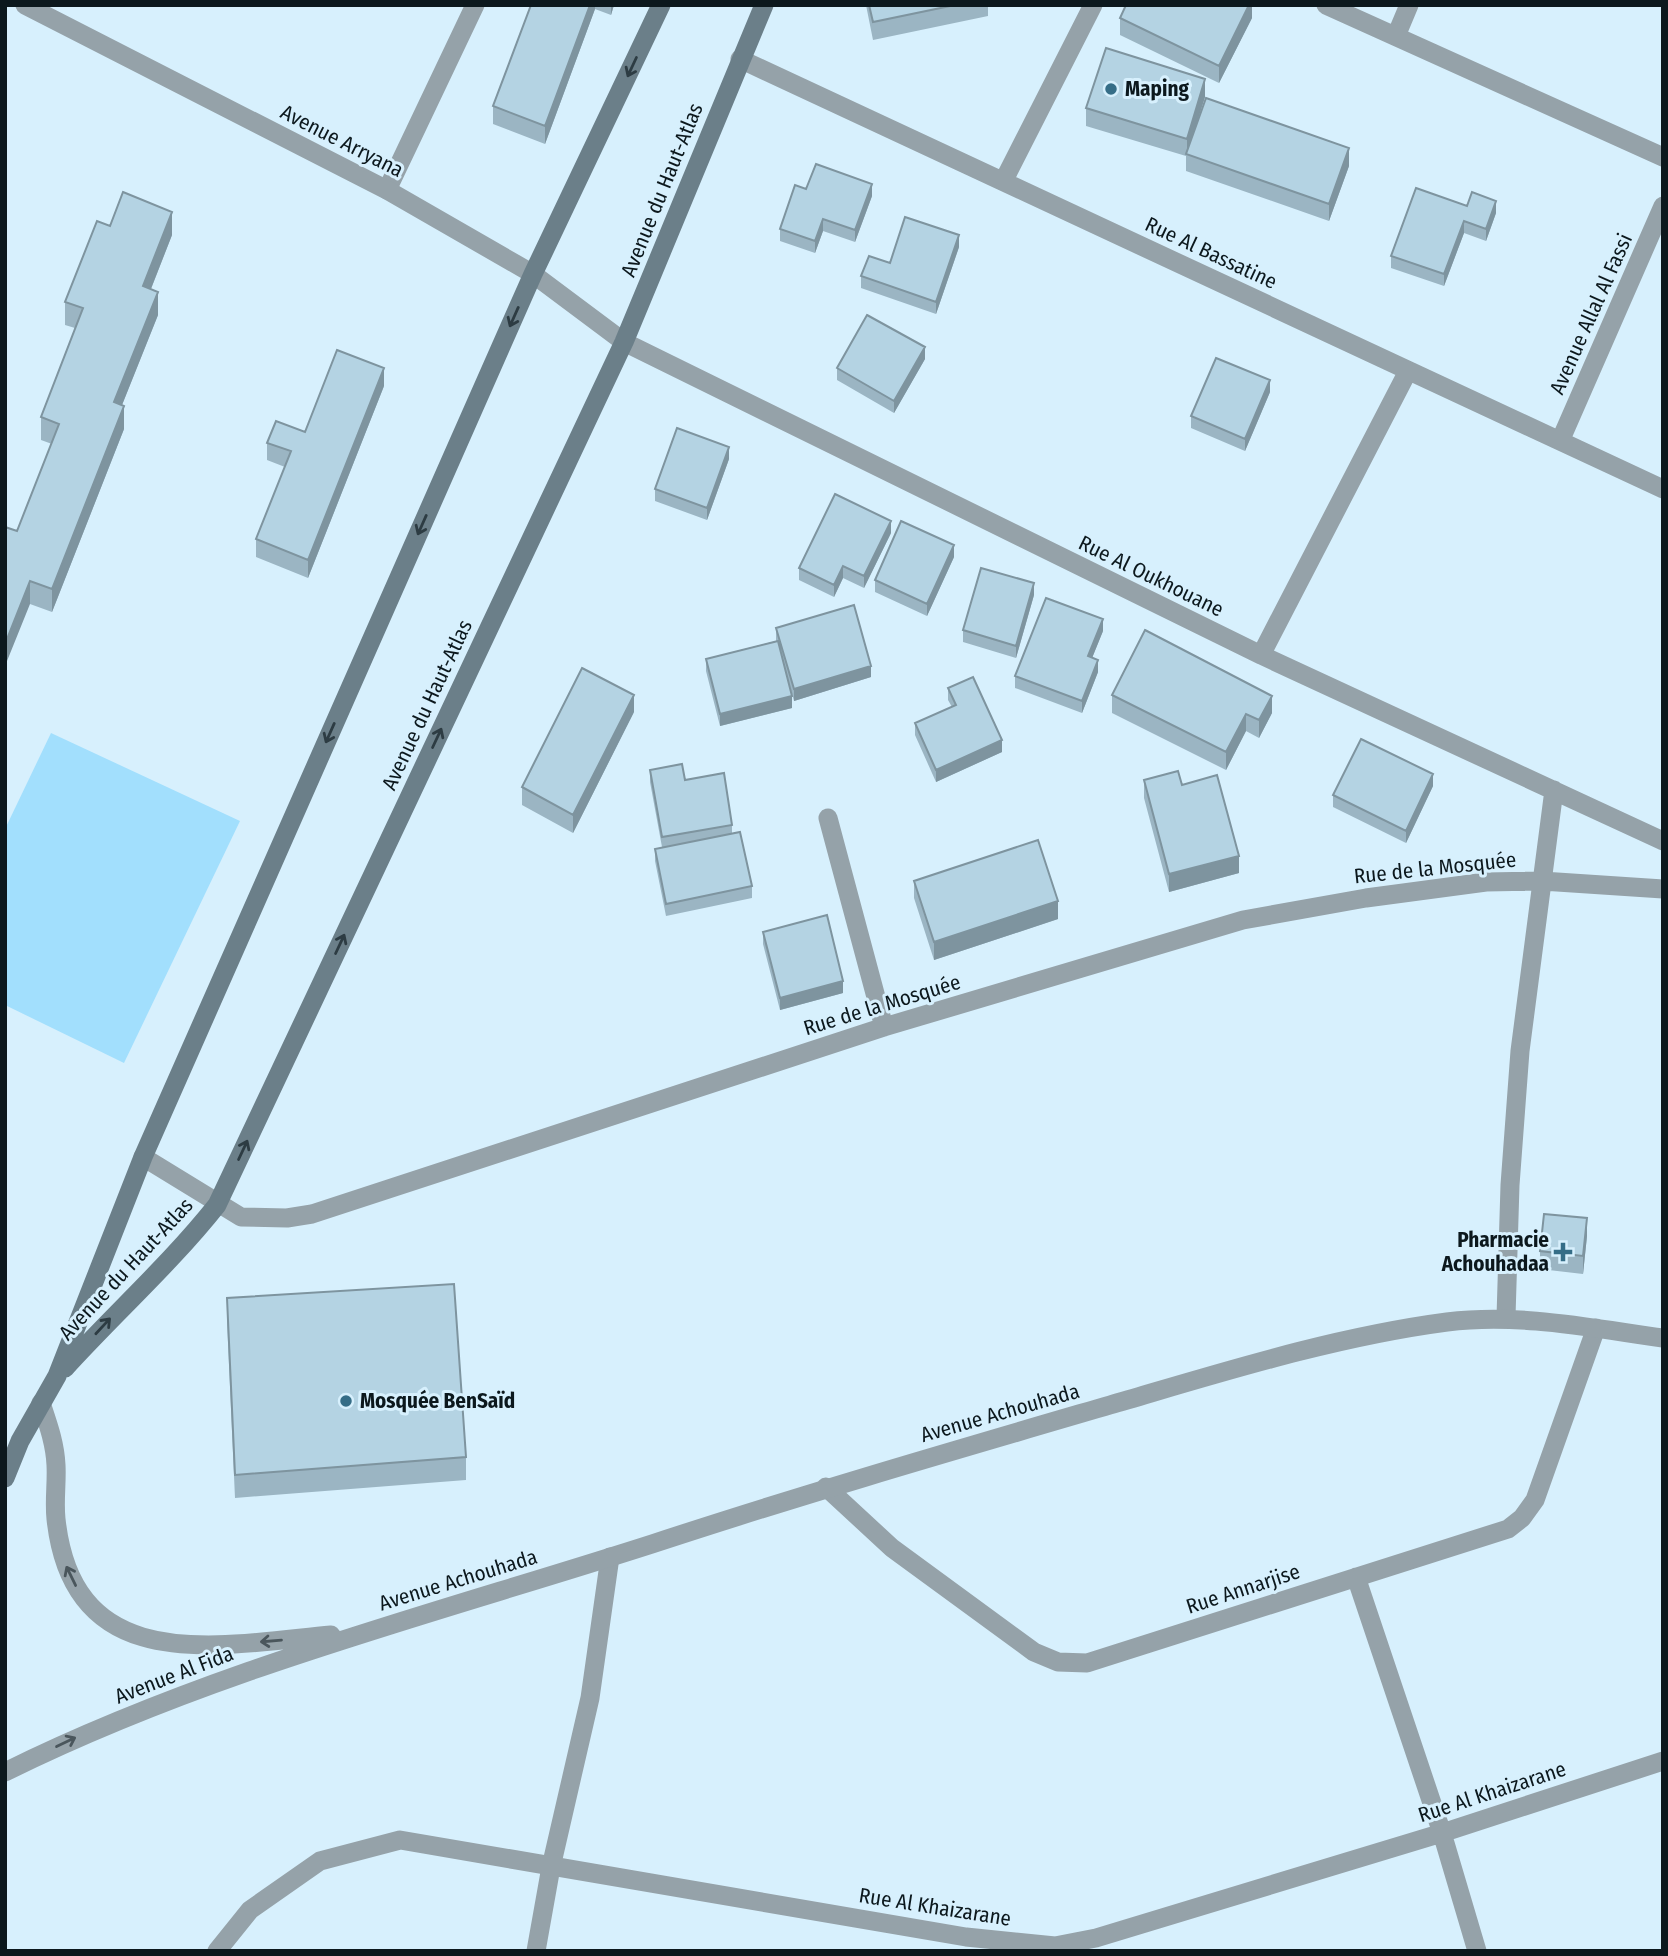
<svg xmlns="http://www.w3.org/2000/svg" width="1668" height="1956" font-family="'Fira Sans Condensed',sans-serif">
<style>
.park{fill:#a2dffd}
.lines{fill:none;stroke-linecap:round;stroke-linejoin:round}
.minor{stroke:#95a2a9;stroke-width:19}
.tertiary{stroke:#95a2a9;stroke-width:19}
.secondary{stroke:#6b7f89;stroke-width:19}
.wall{fill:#9bb5c3}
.shaded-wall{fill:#7e949f}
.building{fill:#b4d3e3;stroke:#7e949f;stroke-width:2}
.oneway{stroke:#2d3c43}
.oneway2{stroke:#4a565c}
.poi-dot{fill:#356d87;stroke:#d7f0fd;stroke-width:2.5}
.labels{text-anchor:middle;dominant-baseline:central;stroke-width:6;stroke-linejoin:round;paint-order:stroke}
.poi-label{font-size:21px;font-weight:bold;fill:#0c181d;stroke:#d7f0fd;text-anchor:start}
.street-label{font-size:21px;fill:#0c181d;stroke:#d7f0fd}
</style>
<rect width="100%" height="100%" fill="#d7f0fd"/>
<path class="park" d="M51,733l189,88 -116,242 -119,-58v-176z"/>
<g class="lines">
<path class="minor" d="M1326,5l337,152
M1396,36l13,-31
M740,59l923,430
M1004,180l89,-175
M387,190l88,-185
M624,342l637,313 402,186
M1561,439l102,-233
M1261,655l147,-284
M828,818l56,209
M143,1157l98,60 46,1 25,-4 572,-187 359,-107 123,-22 120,-16 56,-1 121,8
M1506,1317l4,-132 10,-134 34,-261
M826,1487l66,61 142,104 24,10 29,1 421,-134 14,-11 13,-18 61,-172
M1356,1577l86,256 35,118
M217,1951l33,-41 70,-49 80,-21 566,97 89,9 41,-8 346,-105 221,-72
M536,1951l15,-84 39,-169 20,-141"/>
<path class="tertiary" d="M25,5l362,185 146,84 91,68
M41,1403c7,21 14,40 15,62 1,18 -2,36 0,54 17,158 159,127 275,116
M5,1772c206,-102 429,-158 647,-228 152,-50 304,-94 458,-139 110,-32 223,-68 337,-83 72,-9 144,6 216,16"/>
<path class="secondary" d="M65,1368c50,-55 106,-105 152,-163l407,-863 140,-337
M5,1478l15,-37 37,-65 86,-219 390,-883 128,-269"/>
</g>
<path class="wall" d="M531,5h83l-3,10 -16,-6 -50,135 -52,-20v-18z
M866,5h122v11l-115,24z
M1252,5v13l-33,65 -99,-48v-17z
M1205,97l-9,29 153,40 -20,55 -143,-50v-15l-100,-30v-18z
M806,189l66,7 -17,46 -32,-11 -8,22 -35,-12v-12z
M1467,206l29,7 -10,28 -22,-8 -20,53 -53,-18v-12z
M110,226l62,9 -21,54 7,26 -36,90 2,24 -72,183 -22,-8 -13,-73 35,-87 -11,-4v-23l34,-89 -10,-3v-23z
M959,247l-23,67 -75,-26v-12z
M925,359l-31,54 -57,-33v-12z
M384,386l-76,192 -52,-21v-18l29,-72 -18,-7v-17l38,-11z
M1270,392l-25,59 -54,-23v-12z
M729,459l-22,61 -52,-19v-12z
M891,533l-27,55 -21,-10 -9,19 -35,-17v-12z
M954,557l-27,59 -52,-24v-12z
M1034,595l-18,63 -53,-16v-12z
M776,628l95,49 -77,24 -6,-21 4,28 -72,18 -14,-55v-12l70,-18z
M1103,631l-11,27 6,14 -16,41 -67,-25v-12z
M948,688l54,64 -66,30 -21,-47v-12l37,-16 -4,-7z
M1112,695l160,18 -13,25 -13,-7 -20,39 -114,-57z
M634,712l-61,121 -51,-28v-18z
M650,770l35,10 47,45v8l20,53v12l-86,18 -11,-55v-12l7,-2 -12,-65z
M1144,780l38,5 57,88 -70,19 -25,-94z
M1433,786l-27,57 -73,-36v-12z
M914,881l144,38 -124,41 -20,-62z
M763,932l80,61 -63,17 -17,-66z
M1587,1236l-4,38 -43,-5v-18z
M227,1298l239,159v23l-231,18 -8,-177z"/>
<path class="shaded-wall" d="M590,5h5v4l-50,135v-18z
M611,5h3l-3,10z
M1249,5h3v13l-33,65v-17z
M1205,79v18l-18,57v-15z
M1349,148v18l-20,55v-17z
M872,184v12l-17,46v-12z
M1496,201v12l-10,28v-12z
M172,212v23l-29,74v-23z
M823,219v12l-8,22v-12z
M1464,221v12l-20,53v-12z
M959,235v12l-23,67v-12z
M158,292v23l-44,110v-23z
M925,347v12l-31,54v-12z
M384,368v18l-76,192v-18z
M1270,380v12l-25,59v-12z
M124,406v23l-72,183v-23z
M729,447v12l-22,61v-12z
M891,521v12l-27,55v-12z
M954,545v12l-27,59v-12z
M843,566v12l-9,19v-12z
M30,581v23l-25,62v-22z
M1034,583v12l-18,63v-12z
M1103,619v12l-15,37v-12z
M1098,660v12l-16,41v-12z
M871,666v11l-77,24v-12z
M634,695v17l-61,121v-18z
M792,696v12l-72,18v-12z
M1272,696v17l-13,25v-18z
M1246,714v17l-20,39v-18z
M1002,740v12l-66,30v-12z
M1433,774v12l-27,57v-12z
M1239,856v17l-70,19v-18z
M1058,901v18l-124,41v-18z
M843,981v12l-63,17v-12z
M1587,1218v18l-4,38v-18z"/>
<path class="building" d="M531,5h59l-45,121 -52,-20z
M869,5h86l-82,17z
M1126,5h123l-30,61 -99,-48z
M1106,48l99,31 -18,60 -101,-31z
M1206,98l143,50 -20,56 -143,-50z
M816,164l56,20 -17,46 -32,-11 -8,22 -35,-12 15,-44 11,4z
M1416,188l51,18 5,-14 24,9 -10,28 -22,-8 -20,53 -53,-18z
M123,192l49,20 -29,74 15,6 -44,110 10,4 -72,183 -22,-8 -25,63v-117l12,4 42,-107 -18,-7 42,-109 -18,-6 32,-81 13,5z
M905,217l54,18 -23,67 -75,-26 8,-20 21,7z
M867,315l58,32 -31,54 -57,-33z
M337,350l47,18 -76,192 -52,-21 35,-88 -24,-8 9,-22 29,11z
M1216,358l54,22 -25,59 -54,-23z
M677,428l52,19 -22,61 -52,-19z
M835,494l56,27 -27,55 -21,-10 -9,19 -35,-17z
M901,521l53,24 -27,59 -52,-24z
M981,568l53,15 -18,63 -53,-16z
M1046,598l57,21 -15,37 10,4 -16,41 -67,-25z
M854,605l17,61 -77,23 -18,-61z
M1145,630l127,66 -13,24 -13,-6 -20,38 -114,-57z
M778,641l14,55 -72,18 -14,-55z
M582,668l52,27 -61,120 -51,-28z
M973,677l29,63 -66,30 -21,-47 41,-18 -8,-17z
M1361,739l72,35 -27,57 -73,-36z
M682,764l3,16 39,-7 8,52 -70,12 -12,-67z
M1178,771l4,14 35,-10 22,81 -70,18 -25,-94z
M740,832l12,54 -86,18 -11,-55z
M1038,840l20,61 -124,41 -20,-61z
M827,915l16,66 -63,17 -17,-66z
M1544,1214l43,4 -4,38 -43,-5z
M454,1284l12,173 -231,18 -8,-177z"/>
<defs><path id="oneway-shaft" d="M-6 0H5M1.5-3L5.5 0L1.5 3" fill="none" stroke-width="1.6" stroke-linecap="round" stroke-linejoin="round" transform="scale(1.75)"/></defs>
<g class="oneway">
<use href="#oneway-shaft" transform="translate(632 67) rotate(115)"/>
<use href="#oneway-shaft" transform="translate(514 317) rotate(114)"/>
<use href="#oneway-shaft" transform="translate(422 525) rotate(114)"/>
<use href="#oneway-shaft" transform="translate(330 733) rotate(114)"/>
<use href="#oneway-shaft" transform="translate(437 738) rotate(-65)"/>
<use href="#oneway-shaft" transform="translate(340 944) rotate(-65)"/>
<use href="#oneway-shaft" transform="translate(243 1150) rotate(-65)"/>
<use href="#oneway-shaft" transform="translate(103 1326) rotate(-47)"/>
</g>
<g class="oneway2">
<use href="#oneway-shaft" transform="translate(71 1576) rotate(-116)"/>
<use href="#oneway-shaft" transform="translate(271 1641) rotate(175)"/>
<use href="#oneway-shaft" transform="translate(66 1742) rotate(-26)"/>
</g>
<g class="poi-dot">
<circle cx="1111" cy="89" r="7"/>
<path d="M1559.5 1241.5h7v7h7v7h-7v7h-7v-7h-7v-7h7z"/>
<circle cx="346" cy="1401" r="7"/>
</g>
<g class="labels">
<g class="poi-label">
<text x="1125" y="89">Maping</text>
<text x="1549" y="1240" text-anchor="end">Pharmacie<tspan x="1549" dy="24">Achouhadaa</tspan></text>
<text x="360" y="1401">Mosquée BenSaïd</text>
</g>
<g class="street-label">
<text transform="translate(342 141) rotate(27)">Avenue Arryana</text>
<text transform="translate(662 190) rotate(-68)">Avenue du Haut-Atlas</text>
<text transform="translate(1211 253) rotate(25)">Rue Al Bassatine</text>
<text transform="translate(1591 314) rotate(-66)">Avenue Allal Al Fassi</text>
<text transform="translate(1151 576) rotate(26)">Rue Al Oukhouane</text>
<text transform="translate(427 705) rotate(-65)">Avenue du Haut-Atlas</text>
<text transform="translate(1435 868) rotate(-6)">Rue de la Mosquée</text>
<text transform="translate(882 1005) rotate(-17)">Rue de la Mosquée</text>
<text transform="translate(126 1269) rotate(-47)">Avenue du Haut-Atlas</text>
<text transform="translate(1000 1413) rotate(-16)">Avenue Achouhada</text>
<text transform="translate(458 1580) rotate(-17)">Avenue Achouhada</text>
<text transform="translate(1243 1589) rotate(-18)">Rue Annarjise</text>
<text transform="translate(174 1675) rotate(-21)">Avenue Al Fida</text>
<text transform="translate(1492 1792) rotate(-18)">Rue Al Khaizarane</text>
<text transform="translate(935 1907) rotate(9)">Rue Al Khaizarane</text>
</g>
</g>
<rect width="1668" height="1956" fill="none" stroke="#0c181d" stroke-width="14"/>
</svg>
